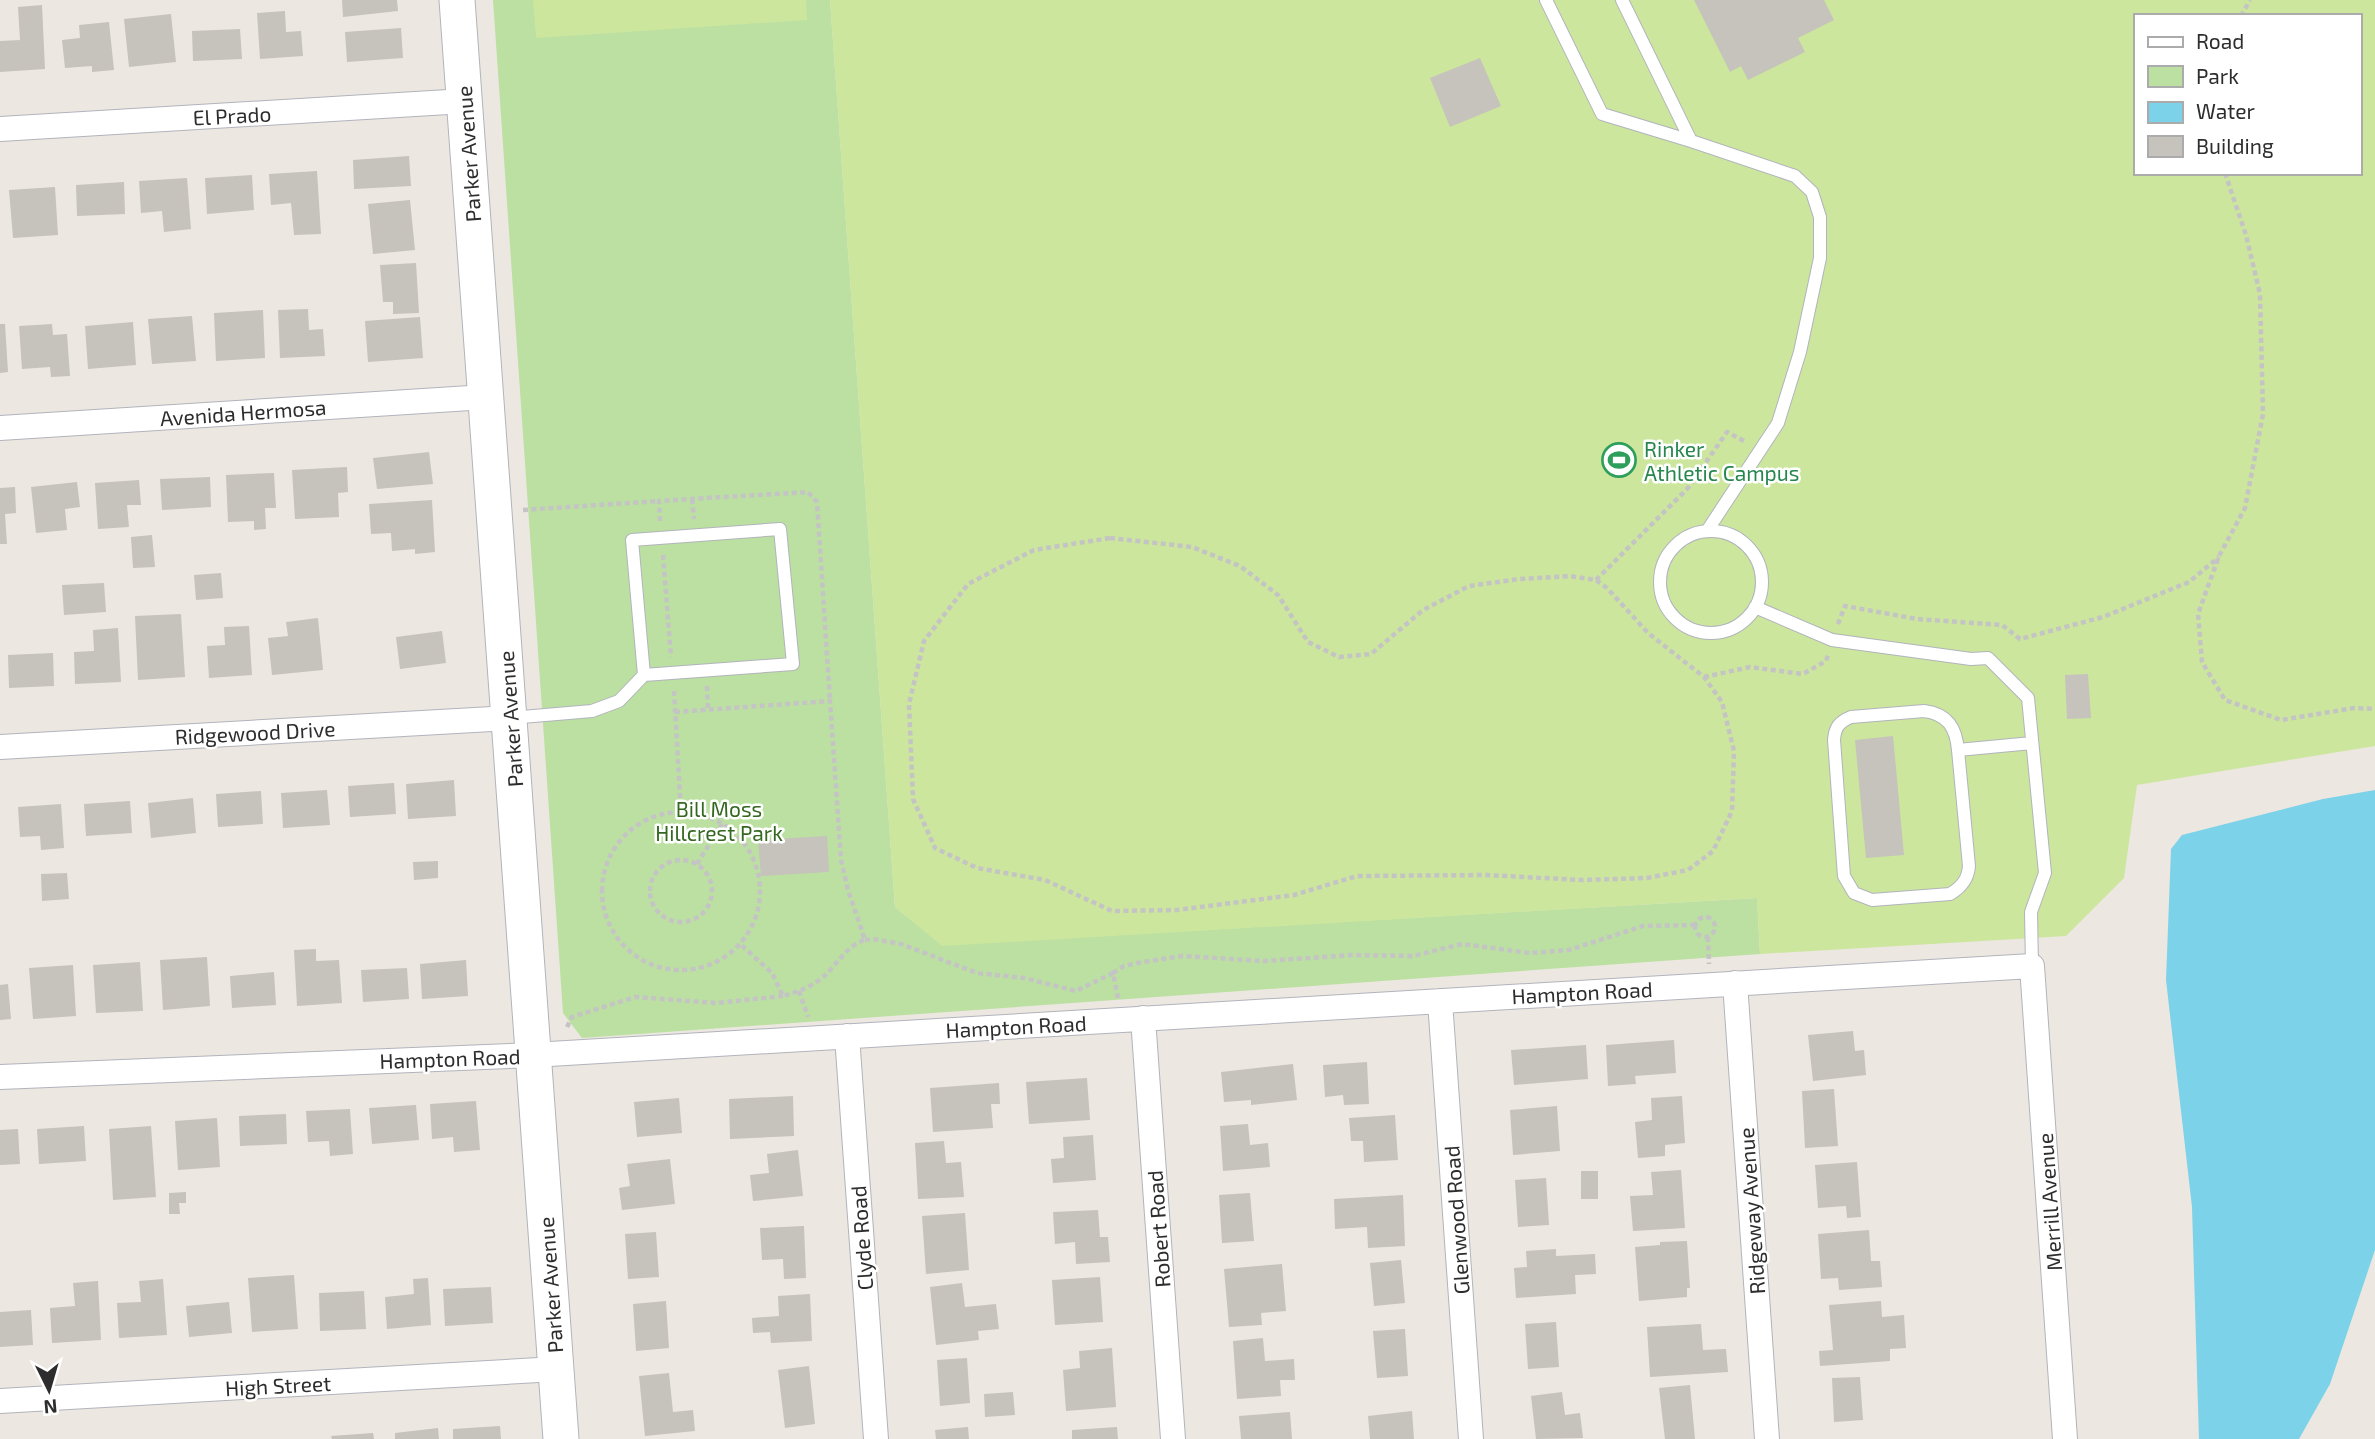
<svg xmlns="http://www.w3.org/2000/svg" width="2375" height="1439" font-family="'Exo 2',sans-serif">
<style>
.green{fill:#bbe0a1}
.pitch{fill:#cce69e;fill-rule:evenodd}
.water{fill:#7cd2e8}
.building{fill:#c6c2bc}
.lines{fill:none;stroke-linecap:round;stroke-linejoin:round}
.lane-casing{stroke:#b1b4bc;stroke-width:14}
.street-casing{stroke:#b1b4bc;stroke-width:26}
.secondary-casing{stroke:#b1b4bc;stroke-width:37}
.path{stroke:#c4c4c4;stroke-width:4.5;stroke-dasharray:5 3.5;stroke-linecap:butt}
.lane{stroke:#fff;stroke-width:12}
.street{stroke:#fff;stroke-width:24}
.secondary{stroke:#fff;stroke-width:35}
.labels{text-anchor:middle;dominant-baseline:central;stroke-width:5;stroke-linejoin:round;paint-order:stroke}
.street-label{font-size:21px;fill:#2d2d2d;stroke:#fff}
.leisure-label{font-size:21px;fill:#27864d;stroke:#fff;text-anchor:start}
.park-label{font-size:21px;fill:#346720;stroke:#fff}
</style>
<rect width="100%" height="100%" fill="#ede7e1"/>
<path class="green" d="M493,0h337l65,907 47,38 815,-47 3,56 -1178,84 -19,-25z"/>
<path class="pitch" d="M533,0h273l1,20 -271,18z
M830,0h1545v746l-238,39 -13,93 -58,58 -306,18 -3,-56 -815,48 -47,-39zM2135,16h224v157h-224z"/>
<path class="water" d="M2375,790v460l-45,134 -31,55h-100l-7,-232 -26,-227 5,-131 11,-14 141,-36z"/>
<path class="building" d="M342,0h55l1,11 -55,6z
M1694,0h130l10,20 -36,18 7,14 -57,28 -7,-14 -11,6z
M42,5l3,64 -45,3v-31l20,-1 -2,-33z
M285,11l1,21 15,-1 2,25 -43,3 -3,-46z
M171,14l5,48 -47,5 -5,-48z
M109,22l5,48 -22,2v-6l-27,2 -3,-28 18,-2 -1,-13z
M401,28l2,30 -56,4 -2,-30z
M240,29l2,30 -49,2 -1,-30z
M1480,58l21,48 -51,21 -20,-49z
M409,156l2,30 -57,3 -1,-29z
M317,171l4,63 -27,1 -3,-32 -20,2 -2,-31z
M252,175l2,35 -47,4 -2,-36z
M187,178l4,51 -27,3 -2,-21 -21,2 -2,-32z
M124,182l1,32 -48,2 -1,-31z
M55,187l3,48 -45,3 -4,-48z
M410,200l5,50 -42,4 -5,-50z
M416,263l3,50 -26,1v-12h-10l-3,-37z
M308,309l1,21 14,-1 2,27 -45,2 -2,-48z
M263,310l2,48 -49,3 -2,-48z
M192,316l4,45 -44,3 -4,-45z
M420,317l3,41 -55,4 -3,-41z
M133,322l3,43 -48,4 -3,-43z
M0,324h5l3,48 -8,1z
M52,324l1,11 14,-1 3,42 -19,1 -1,-10 -28,2 -3,-43z
M429,452l4,32 -56,5 -4,-31z
M347,467l1,25 -10,1 1,24 -44,2 -3,-49z
M274,473l2,35h-11l1,21 -12,1v-9l-26,1 -2,-47z
M210,477l1,30 -49,3 -2,-31z
M139,480l2,25h-14l2,22 -31,2 -3,-46z
M77,482l3,25 -15,2 2,21 -31,3 -5,-46z
M15,487l1,26 -11,1 2,30h-7v-56z
M432,500l3,52 -20,2v-5l-23,2 -1,-18 -20,1 -2,-30z
M152,535l3,32 -22,1 -2,-31z
M221,573l2,25 -27,2 -2,-25z
M104,583l2,29 -42,3 -2,-30z
M181,614l4,63 -47,3 -3,-64z
M318,618l5,52 -51,5 -4,-37 20,-2 -2,-14z
M249,626l3,49 -43,3 -2,-32 18,-1 -1,-18z
M118,628l3,54 -46,2 -1,-32 20,-1 -1,-21z
M442,631l4,32 -46,6 -4,-32z
M53,653l1,33 -45,2 -1,-33z
M2088,674l3,44 -24,1 -2,-44z
M1893,736l11,119 -38,3 -11,-118z
M454,780l2,36 -48,3 -2,-35z
M394,783l2,31 -46,3 -2,-31z
M327,790l3,35 -47,3 -2,-35z
M261,791l2,33 -45,3 -2,-33z
M193,798l3,35 -45,5 -3,-35z
M130,801l2,32 -46,3 -2,-32z
M61,804l3,44 -23,2 -1,-14 -20,1 -2,-30z
M827,836l2,36 -68,4 -3,-36z
M438,861v17l-24,2 -1,-18z
M67,873l2,26 -27,2 -1,-27z
M316,949v12l23,-1 3,43 -45,3 -3,-56z
M207,957l3,49 -47,4 -3,-50z
M466,960l2,36 -46,3 -2,-35z
M140,962l3,49 -47,2 -3,-48z
M73,965l3,51 -43,3 -4,-51z
M407,968l2,31 -46,3 -2,-32z
M274,972l2,33 -44,3 -2,-32z
M8,984l3,35 -11,1v-35z
M1853,1031l2,20 9,-1 2,25 -53,6 -5,-46z
M1674,1040l2,33 -41,3 1,8 -28,2 -2,-41z
M1586,1045l2,34 -74,6 -3,-35z
M1367,1062l2,42 -25,1 -1,-10 -18,2 -2,-32z
M1293,1064l4,36 -46,5v-5l-27,2 -3,-30z
M1087,1078l3,42 -61,4 -3,-42z
M999,1083l1,21h-9l2,24 -60,4 -3,-44z
M1834,1089l4,57 -33,2 -3,-57z
M793,1096l1,40 -64,3 -1,-40z
M1682,1096l3,47 -20,2v11l-27,2 -3,-36 17,-2 -1,-22z
M679,1098l3,35 -45,4 -3,-35z
M476,1101l4,49 -26,2 -1,-15 -21,2 -2,-35z
M416,1105l3,35 -47,4 -3,-36z
M1557,1106l3,45 -47,4 -3,-45z
M350,1109l3,45 -23,2 -1,-15 -21,1 -2,-31z
M286,1114l1,30 -47,2 -1,-30z
M1395,1115l3,45 -34,2 -1,-21h-12l-2,-23z
M217,1118l3,49 -42,3 -3,-49z
M1248,1124l2,21 18,-2 2,24 -47,4 -3,-45z
M84,1126l2,35 -47,3 -2,-35z
M151,1126l5,71 -43,3 -4,-71z
M18,1129l2,35 -20,1v-35z
M1093,1135l3,45 -43,3 -2,-24 13,-1 -1,-21z
M944,1141l2,22 15,-1 3,35 -46,2 -3,-56z
M798,1150l5,46 -50,5 -3,-26 19,-2 -2,-19z
M670,1159l5,45 -53,6 -3,-22 11,-2 -3,-22z
M1857,1162l4,55 -14,1 -1,-12 -28,2 -3,-43z
M1681,1170l4,58 -52,3 -3,-35 23,-1 -2,-23z
M1581,1171h17v28h-17z
M1546,1178l3,47 -31,2 -3,-47z
M186,1192v11h-7l1,11h-11v-21z
M1250,1193l4,48 -32,2 -3,-48z
M1403,1195l2,51 -37,2 -1,-21 -32,2 -1,-30z
M1098,1210l2,27h8l2,25 -34,2 -1,-22 -20,2 -2,-32z
M965,1213l4,57 -43,4 -4,-58z
M804,1226l2,52 -22,1 -1,-20 -21,1 -2,-32z
M1869,1230l2,31h9l2,26 -43,3 -1,-12 -17,1 -3,-45z
M656,1232l3,45 -31,2 -3,-45z
M1687,1241l3,47h-3v9l-48,4 -4,-54 25,-2v-3z
M1556,1249v7l39,-2 1,20 -21,1 1,19 -60,4 -2,-30 13,-1 -1,-16z
M1401,1260l4,43 -31,3 -4,-43z
M1282,1264l4,47 -25,2 1,12 -33,2 -5,-58z
M294,1275l4,54 -46,3 -4,-54z
M1100,1277l3,45 -48,3 -3,-45z
M428,1278l3,47 -44,4 -2,-32 29,-3 -1,-15z
M163,1279l4,56 -48,3 -2,-35 24,-1 -2,-21z
M98,1281l3,59 -49,3 -2,-35 25,-2 -2,-23z
M962,1283l3,24 31,-3 3,25 -21,2 1,9 -43,5 -6,-58z
M491,1287l2,36 -48,3 -2,-37z
M364,1291l2,38 -46,2 -1,-38z
M810,1294l2,47 -41,2 -1,-11 -17,1 -1,-15 27,-2 -1,-20z
M666,1301l3,47 -33,3 -3,-47z
M1881,1301l1,16 22,-2 2,33 -16,1v12l-70,5 -1,-15 14,-1 -4,-45z
M229,1302l3,31 -43,4 -3,-31z
M31,1310l2,35 -33,2v-35z
M1556,1322l3,45 -31,2 -3,-45z
M1701,1324l2,26 23,-1 2,23 -78,5 -3,-50z
M1405,1329l3,47 -31,2 -4,-47z
M1263,1338l2,23 29,-2 1,21h-15l1,16 -44,3 -4,-58z
M1112,1348l4,59 -50,4 -3,-41 17,-2 -1,-17z
M967,1358l3,45 -30,3 -3,-46z
M809,1366l6,58 -30,4 -7,-58z
M669,1373l4,39 20,-2 2,21 -50,5 -6,-60z
M1860,1377l3,43 -29,2 -2,-44z
M1690,1385l5,54h-30l-6,-51z
M1013,1392l2,23 -30,2 -1,-23z
M1562,1392l3,23 15,-2 3,25 -47,1 -5,-43z
M1412,1411l2,28h-44l-2,-23z
M1290,1412l2,27h-51l-2,-23z
M500,1426l1,13h-48v-10z
M968,1427l1,12h-33l-1,-9z
M1117,1427l1,12h-46v-9z
M438,1428l1,11h-44v-6z
M373,1433l1,6h-42l-1,-3z"/>
<g class="lines">
<g class="lane-casing">
<path id="lane" d="M1546,0l56,114 89,27
M1622,0l69,141 104,35 17,16 8,25v41l-20,94 -22,71 -71,108
M1660 582a51 51 0 1 1 102 0a51 51 0 1 1-102 0Z
M1755,607l77,33 139,19 17,-1 40,40 17,175 -14,39 1,54
M510,718l82,-7 27,-10 25,-26 -12,-135 148,-11 13,135 -149,11
M1958,750c-2,-22 -10,-36 -34,-39l-73,6c-12,5 -16,10 -17,23l10,136 10,17 18,7 78,-6c12,-7 18,-15 19,-28l-11,-116 74,-7"/>
</g>
<g class="street-casing">
<path id="street" d="M0,129l465,-28
M0,428l486,-31
M0,747l510,-29
M1735,983l32,456
M1440,1001l31,438
M1143,1018l30,421
M847,1036l29,403
M0,1077l533,-22 1499,-89 33,473
M0,1401l556,-32"/>
</g>
<g class="secondary-casing">
<path id="secondary" d="M457,0l104,1439"/>
</g>
<path class="path" d="M2241,16l9,-16
M2225,173l21,62 14,59 3,120 -18,94 -26,48 -21,58 4,48 23,38 56,20 73,-12 21,1
M692,499l2,20
M523,510l136,-9
M660,521l-1,-20 149,-9 9,10 13,199
M1110,538l82,9 48,19 38,29 30,47 31,15 32,-3 52,-44 46,-24 50,-7 51,-3 26,4 11,8 41,45 56,44 18,25 12,49 -2,60 -19,40 -25,19 -41,8 -66,2 -95,-5 -129,1 -63,19 -117,15 -65,1 -67,-31 -68,-12 -42,-20 -22,-49 -4,-95 15,-63 44,-57 66,-34z
M663,555l8,102
M1596,580l92,-92 39,-56 19,10
M1838,624l7,-18 72,13 85,6 18,14 83,-22 86,-35 30,-25
M1704,677l46,-10 53,7 23,-13 2,-6
M707,686l1,23
M674,691l7,121
M675,712l155,-11 11,159 7,30 17,50c-17,4 -29,26 -42,37 -12,10 -25,15 -40,19l-11,-23 -33,-30
M602 891a79 79 0 1 1 158 0a79 79 0 1 1-158 0Z
M650 891a31 31 0 1 1 62 0a31 31 0 1 1-62 0Z
M697,864l25,-40
M1695 927a10 10 0 1 1 20 0a10 10 0 1 1-20 0Z
M1708,937l1,27
M865,940l8,-1 28,5 76,29 47,5 52,13 37,-18 5,25
M1113,973l11,-7 13,-3 45,-7 82,5 89,-6 60,1 49,-12 68,9 39,-3 74,-24 52,-1
M799,991l9,26
M567,1027l5,-10 63,-20 81,6 67,-7"/>
<use href="#lane" class="lane"/>
<use href="#street" class="street"/>
<use href="#secondary" class="secondary"/>
</g>
<defs>
<g id="stadium-ring" transform="scale(1.75)"><circle r="9.5" fill="#fff" stroke="#2e9e5b" stroke-width="1.5"/><path d="M0-5a6.5 5 0 1 0 0 10a6.5 5 0 1 0 0-10ZM-3.5-1.8h7v3.6h-7Z" fill="#2e9e5b"/></g>
</defs>
<g fill-rule="evenodd">
<use href="#stadium-ring" x="1619" y="460"/>
</g>
<g class="labels">
<g class="street-label">
<text transform="translate(232 115) rotate(-3)">El Prado</text>
<text transform="translate(468 154) rotate(-94)">Parker Avenue</text>
<text transform="translate(243 412) rotate(-4)">Avenida Hermosa</text>
<text transform="translate(510 719) rotate(-94)">Parker Avenue</text>
<text transform="translate(255 732) rotate(-3)">Ridgewood Drive</text>
<text transform="translate(1582 992) rotate(-3)">Hampton Road</text>
<text transform="translate(1016 1026) rotate(-3)">Hampton Road</text>
<text transform="translate(450 1058) rotate(-2)">Hampton Road</text>
<text transform="translate(2049 1202) rotate(-94)">Merrill Avenue</text>
<text transform="translate(1751 1211) rotate(-94)">Ridgeway Avenue</text>
<text transform="translate(1456 1220) rotate(-94)">Glenwood Road</text>
<text transform="translate(1158 1229) rotate(-94)">Robert Road</text>
<text transform="translate(861 1238) rotate(-94)">Clyde Road</text>
<text transform="translate(550 1285) rotate(-94)">Parker Avenue</text>
<text transform="translate(278 1385) rotate(-3)">High Street</text>
</g>
<g class="leisure-label">
<text x="1644" y="448">Rinker<tspan x="1644" dy="24">Athletic Campus</tspan></text>
</g>
<g class="park-label">
<text x="719" y="808">Bill Moss<tspan x="719" dy="24">Hillcrest Park</tspan></text>
</g>
</g>
<rect x="2134" y="14" width="228" height="161" fill="#ffffff" stroke="#ababab" stroke-width="2"/>
<rect x="2148" y="37" width="35" height="10" fill="#ffffff" stroke="#ababab" stroke-width="2"/>
<text x="2196" y="49" font-size="21" fill="#2d2d2d">Road</text>
<rect x="2148" y="66" width="35" height="21" fill="#bbe0a1" stroke="#ababab" stroke-width="2"/>
<text x="2196" y="84" font-size="21" fill="#2d2d2d">Park</text>
<rect x="2148" y="102" width="35" height="21" fill="#7cd2e8" stroke="#ababab" stroke-width="2"/>
<text x="2196" y="119" font-size="21" fill="#2d2d2d">Water</text>
<rect x="2148" y="136" width="35" height="21" fill="#c6c2bc" stroke="#ababab" stroke-width="2"/>
<text x="2196" y="154" font-size="21" fill="#2d2d2d">Building</text>
<g transform="translate(49 1390) rotate(175)" stroke="#ffffff" stroke-width="5" paint-order="stroke">
<path d="M0-5L12 26L0 18L-12 26Z" fill="#2d2d2d"/>
<text y="-10" font-size="19" font-weight="bold" text-anchor="middle" fill="#2d2d2d">N</text>
</g>
</svg>
